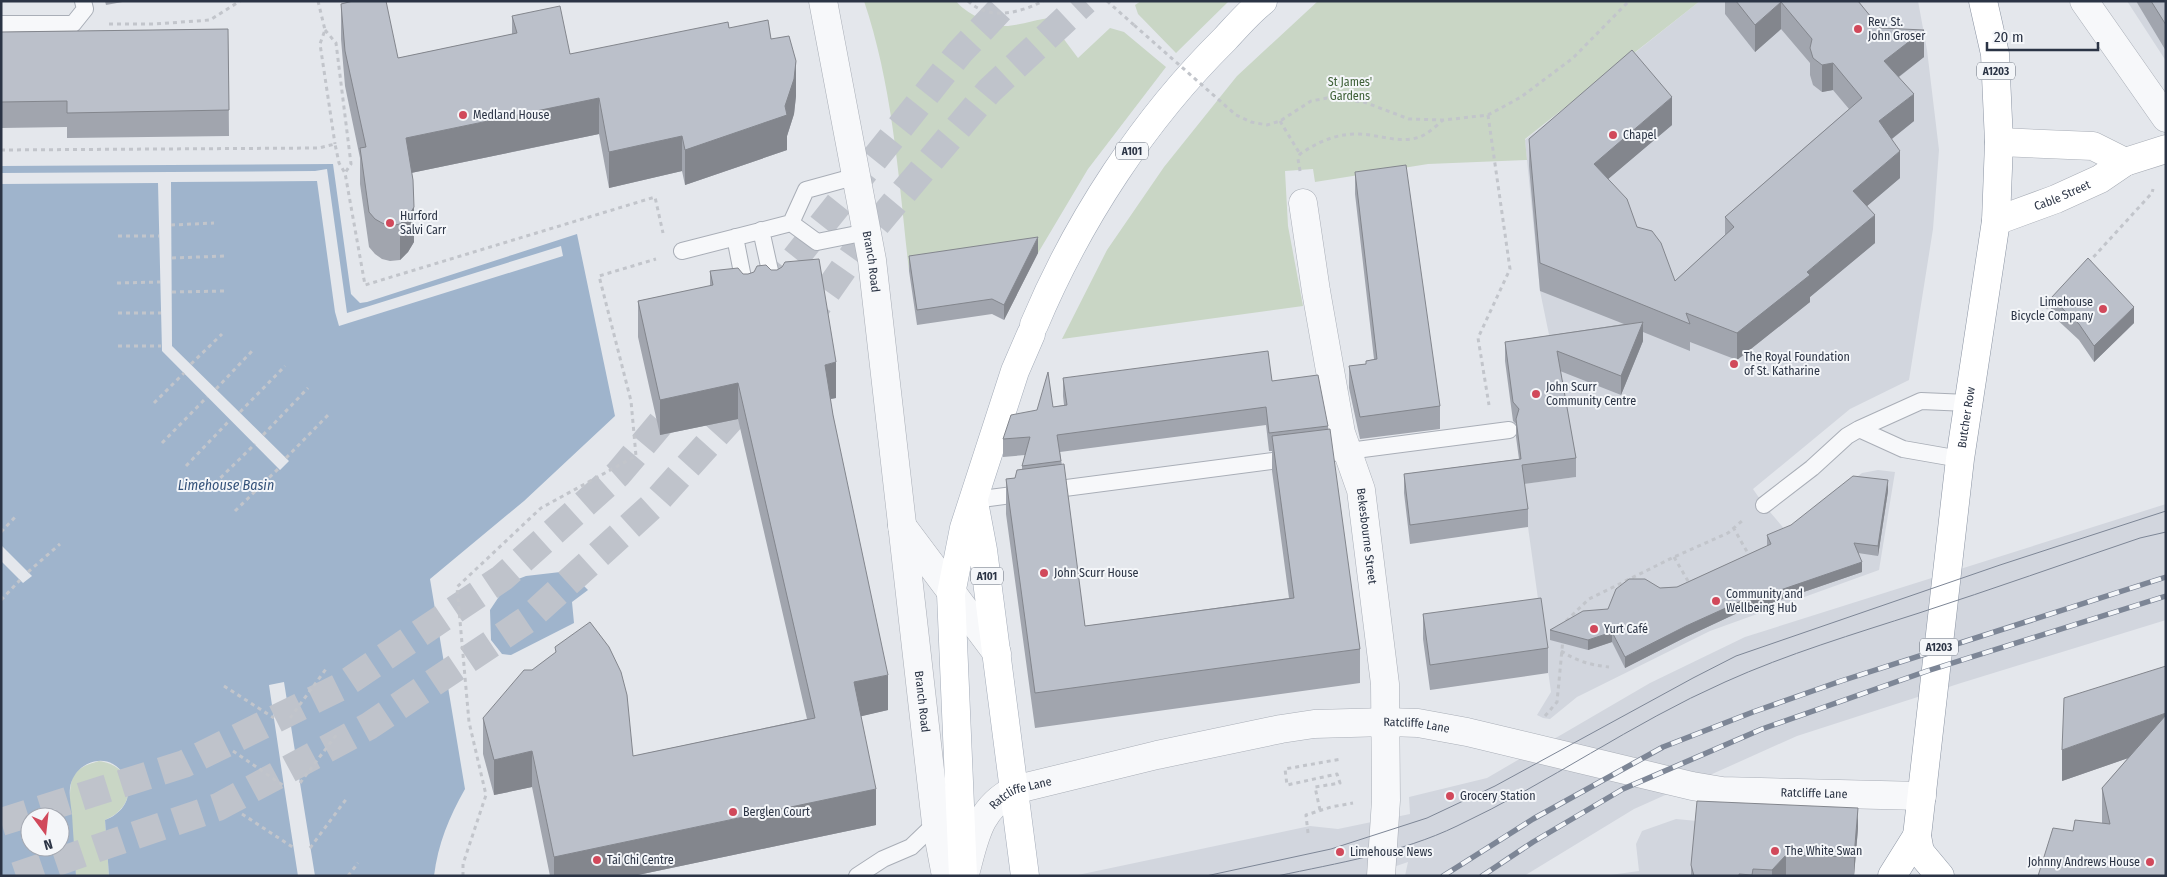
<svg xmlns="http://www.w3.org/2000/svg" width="2167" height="877" font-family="'Fira Sans Condensed',sans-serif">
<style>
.built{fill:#d2d6de}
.green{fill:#c9d6c5}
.water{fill:#9fb4cc;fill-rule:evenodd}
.pier{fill:#e4e7ec}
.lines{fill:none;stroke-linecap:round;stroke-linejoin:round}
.trunk-tunnel{stroke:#bfc3cb;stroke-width:28;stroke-dasharray:28 14;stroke-linecap:butt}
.service-casing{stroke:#a9aeb7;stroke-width:18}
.minor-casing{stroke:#a9aeb7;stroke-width:29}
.tertiary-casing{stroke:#a9aeb7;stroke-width:29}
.secondary-casing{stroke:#a9aeb7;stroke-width:29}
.primary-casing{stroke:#a3abb8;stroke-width:29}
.trunk-casing{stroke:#8b94a3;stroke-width:29}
.path{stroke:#c2c5cb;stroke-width:3;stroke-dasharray:4 4;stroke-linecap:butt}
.service{stroke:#f7f8fa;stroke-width:16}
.minor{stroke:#f7f8fa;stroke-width:28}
.tertiary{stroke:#f7f8fa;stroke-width:28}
.secondary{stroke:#fff;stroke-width:28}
.primary{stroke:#fff;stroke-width:28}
.trunk{stroke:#fff;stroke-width:28}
.tram{stroke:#7d8696;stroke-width:1}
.rail-casing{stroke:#7d8696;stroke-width:5.5}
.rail{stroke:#f4f6f9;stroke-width:4;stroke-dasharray:11;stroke-linecap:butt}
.path-bridge{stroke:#c2c5cb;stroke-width:3;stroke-dasharray:4 4;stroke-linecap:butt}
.wall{fill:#a1a5ae;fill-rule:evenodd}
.shaded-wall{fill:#83868d}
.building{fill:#bbc0ca;stroke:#83868d}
.poi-dot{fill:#d1495b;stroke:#f4f6f9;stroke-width:2}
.labels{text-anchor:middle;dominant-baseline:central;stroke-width:4;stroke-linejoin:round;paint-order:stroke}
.shield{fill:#f4f6f9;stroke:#676e7b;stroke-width:1}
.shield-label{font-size:11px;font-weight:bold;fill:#2b3445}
.poi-label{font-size:12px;fill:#2b3445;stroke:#f4f6f9;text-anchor:start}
.park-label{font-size:12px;fill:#3f6138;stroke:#f4f6f9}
.street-label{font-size:12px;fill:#2b3445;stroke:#f4f6f9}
.water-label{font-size:14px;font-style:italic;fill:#34527a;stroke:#f4f6f9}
</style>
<rect width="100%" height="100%" fill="#e4e7ec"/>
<path class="built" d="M1700,1h218l9,49 12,100 -6,79 -24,151 -59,29 -97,80 11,16 23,27 75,-59 16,-3 17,2 -16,98 -169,61 -133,66 -27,22 -7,-1 -6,-3 14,-23 -29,-208 54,-7 -8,-50 -28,-136 -15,-151z
M2127,1h39v60z
M2166,504v116l-205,63 -164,53 -163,73 -110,67h-119l3,-14 -41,14h-294l237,-50 28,3 72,-15 -1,-17 78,-19 163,-95 95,-46z
M1676,819l21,2 157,55h-251l36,-5 -3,-27 6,-13z"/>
<path class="green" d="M864,1h92c8,11 35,25 49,25 12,0 30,-6 43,-8l30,40 32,-30 14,4 42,35 -78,102 -50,84 -129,18c-10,-90 -16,-184 -45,-270z
M1141,1h88l-53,52 -38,-39 -3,-9z
M1318,1h382l-175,138 2,21 -99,4 -113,18 -2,-13 -28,2 3,55 15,80 -241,33 45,-89 57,-83 73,-91z
M99,761c37,5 40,45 6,59l4,56h-33c-1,-21 -11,-83 -3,-99 5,-10 16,-13 26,-16z"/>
<path class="water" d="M333,164l18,130 9,9 7,-1 210,-68 38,182 -91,85 -94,78 35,210c-16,28 -27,55 -31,87h-325l-4,-56c48,-19 13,-80 -24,-52 -6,5 -10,12 -11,20 -1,8 1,18 2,26 1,21 3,41 4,62h-75v-710zM30,817h30v30h-30z
M569,571l19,19 -16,12 2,21 -63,32 -9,-1 -11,-14 -1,-30 18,-27 18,-7z"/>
<path class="pier" d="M327,169l20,144 214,-67 2,10 -224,70 -4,-14 -18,-131 -146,1 1,164 117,115 -9,9 -118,-119 -4,-168 -157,1v-11l314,-2z
M1,545l31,31 -9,7 -22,-22z
M284,682l16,101 15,93h-17l-14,-90 -15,-101z"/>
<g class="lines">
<path class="trunk-tunnel" d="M769,291l191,-239 48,-51
M803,326l62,-88 124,-147 96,-90
M1,822l183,-58 156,-77 162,-109 116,-104 64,-76
M16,876l202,-69 151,-81 159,-107 124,-113 102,-113"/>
<g class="service-casing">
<path id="service" d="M1,24h72l12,-15 -2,-8
M791,223l15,-33 51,-14
M761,230l13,59
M735,237l11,56
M682,251l109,-28 26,19 50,-10
M1859,429l44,20 57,10
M974,500l535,-70
M1764,505l48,-37 35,-32 12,-7 62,-28 47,2
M857,876l26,-17 28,-12 25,-24"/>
</g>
<g class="minor-casing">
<g id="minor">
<path d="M2084,1l82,117"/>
<path id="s1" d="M1303,203l13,88 25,142 20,57 24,194 1,116 -5,76"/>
<path id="s2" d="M965,874c10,-36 13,-65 49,-84l143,-35 124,-26 33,-5 73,-2 31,1 49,9 225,54 30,5 200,5"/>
</g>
</g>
<g class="tertiary-casing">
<g id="tertiary">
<path id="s3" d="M823,1l49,259 64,563 10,53"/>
<path d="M902,526l95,127"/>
</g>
</g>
<g class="secondary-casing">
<g id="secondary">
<path d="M1999,142l94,4 32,16"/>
<path id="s4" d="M1996,221l60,-22 44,-20 25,-17 41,-13"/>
</g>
</g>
<g class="primary-casing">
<path id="primary" d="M1034,325c44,-105 110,-206 191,-286 12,-13 24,-27 38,-38
M974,502l9,48 42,326
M963,876l-12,-282 13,-66 51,-157 16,-37"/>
</g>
<g class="trunk-casing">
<g id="trunk">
<path d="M1892,876l25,-40"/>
<path id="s5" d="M1940,876l-20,-24 -3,-16 43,-377 36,-238 3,-79 -4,-88 -12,-53"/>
</g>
</g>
<path class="path" d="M318,1l7,29 -5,14 15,100
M968,1c21,20 52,12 75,0
M1107,1l27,24
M109,24h46l55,-4 30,-19
M325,30l11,13 15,121 -6,9
M1236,115l15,7 16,3 13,-4 31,-20 16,-3 37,4 45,17 35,1 44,-5 33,-18 52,-39 56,-57
M1488,115l22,154 -32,69 11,67
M1280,121l20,33
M1,150l318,-2 16,-4 4,19 6,10 20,112 290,-88 8,36
M1300,171l-2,-12 2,-5c18,-12 35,-20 57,-20 21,0 45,11 65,2 7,-3 15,-11 21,-16
M171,225l43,-2
M118,236h41
M172,258l53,-2
M2088,263l64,-70 1,-4
M117,283l43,-1
M172,292l54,-1
M118,313h43
M2035,320l19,-20
M118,346h43
M191,364l31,-30
M216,389l37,-39
M154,403l30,-30
M240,412l45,-46
M263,435l45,-47
M162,443l45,-46
M286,458l44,-45
M186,466l44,-46
M209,489l46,-45
M235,511l44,-43
M1733,527l17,30
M1,532l16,-17
M1674,557l14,24
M28,572l32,-28
M1,600l19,-20
M1566,621l23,-22 85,-42 54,-24 15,-13
M1561,651c16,10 29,14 48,16
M224,686l50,32
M1545,716l12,-14 6,-63
M290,718l36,-49
M233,751l51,35
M300,783l37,-49
M1320,810l-5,-23 25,-4 -3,-9 -50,11 -2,-16 56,-10
M242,814l52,34
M1308,833l-2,-18 25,-8 22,-4
M310,848l37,-50
M348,876l10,-13
M463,876v-12l23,-69 -17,-73 -12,-135 84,-79 95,-52 -5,-55 -32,-125 57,-17"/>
<use href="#service" class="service"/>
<use href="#minor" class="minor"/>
<use href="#tertiary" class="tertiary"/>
<use href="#secondary" class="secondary"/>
<use href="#primary" class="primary"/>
<use href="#trunk" class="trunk"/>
<path class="tram" d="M1206,876l125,-27 96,-31 68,-32 198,-108 43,-22 264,-91 166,-54
M1277,876c61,-13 124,-23 180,-50 92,-43 175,-103 268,-144 62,-28 129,-48 194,-69 74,-24 147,-50 221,-75l26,-6"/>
<g class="rail-casing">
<path id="rail" d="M1443,876l90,-57 130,-72 90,-35 88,-31 325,-104
M1482,876l51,-34 90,-53 139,-60 165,-58 239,-75"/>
</g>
<use href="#rail" class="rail"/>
<path class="path-bridge" d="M1134,25l102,90"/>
</g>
<path class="wall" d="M105,1h23l-22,4z
M1725,1h133l22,27 44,29 -25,20 15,44 -22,18 8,39 -33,28 8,37 -65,54v5l-73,58 -47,-18v9l-47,-19v9l-22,54 -61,-24 16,87v19l-52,7 4,25v18l-118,17 -6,-51v-19l115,-15 -3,-22v-13l-3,-3 -8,-60v-19l119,-18 -84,-33 -11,-125v-27l143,-14 -64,54 29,48 38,54 50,-46v-18l124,-108 -16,-19 -11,2 -9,-7 -3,-10v-12l-29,-34 -26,23 -30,-38z
M2136,1h30v50z
M341,4l57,54 114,-24v-18l58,38 159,-26 42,11 25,57 -2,18 -7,22v14l-102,35 -3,-14 -73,17 -10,-54 -188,39 3,69 -6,10 -8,8 -10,1 -8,-2 -7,-5 -6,-7 -9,-63v-26l-15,-72 -4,-47z
M228,29l1,107 -162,2v-11l-66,1v-96z
M1355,172l85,234v23l-80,10 -11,-51v-22l17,-2v-3l8,-2 -19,-165z
M1038,253l-34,67 -12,-6 -75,11 -8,-54v-15z
M710,271l126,127 -6,1 3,16 55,295 -27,6 15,109 -243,51h-83l-18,-89 -38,8 -11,-41v-36l150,38 174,-37 -69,-300 -78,16 -22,-98v-36l72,-15z
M2051,298l83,25 -40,39 -15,-22 -28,-26z
M1063,378l209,3 56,45 32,223v34l-325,45 -29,-214v-35l9,-1 7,-9v-3l3,-11 -22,2v-18l50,-32 11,-2 -1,-9zM1266,425l3,26h3v20l17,127 -204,28 -25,-174z
M1888,491l-10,65 -20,-3 4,19 -99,34 -2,-4 -75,35 -61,31 -13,-26 -24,8 -38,-10v-10l58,-21 52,-21 17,-1 90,-41v-11z
M1423,614l125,34v25l-118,17 -7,-51z
M2166,666v210l-93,-45 29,-8v-35l26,-30 -66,23z
M1858,828l-4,48 -68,-1 -1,1h-94v-11z"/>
<path class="shaded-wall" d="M1781,2v27l-26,23v-27z
M1924,30v27l-40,31v-27z
M796,61v35l-2,18 -7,22v14l-102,35v-35z
M1833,63v27l-11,2v-27z
M1914,94v27l-35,28v-28z
M1672,97v28l-78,66v-27z
M599,98v36l-193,40v-36z
M682,136v35l-73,17v-36z
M1900,151v27l-47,40v-27z
M414,207v35l-6,10 -8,8v-36z
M1875,215v28l-65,54v5l-73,58v-27l70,-61z
M1038,237v16l-34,67v-15z
M2134,307v16l-40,39v-16z
M1643,322v19l-22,54v-19z
M836,362v36l-11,2v-35z
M738,383v36l-78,16v-35z
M1888,480v11l-10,65v-10z
M1862,562v10l-99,34v-10z
M1761,592v10l-75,35 -61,31v-11l61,-31z
M1612,632v10l-24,8v-10z
M888,675v35l-34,8v-36z
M2166,713v32l-104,36v-31z
M532,751v36l-38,8v-35z
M876,789v36l-243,51h-79v-19z
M1858,808v20l-4,48v-19z
M1786,855v20l-1,1h-13v-6z"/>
<path class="building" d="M353,1h33l12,57 119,-25 -5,-17 48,-10 10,48 158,-32 1,6 39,-8 3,19 18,-3 7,25 -2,18 -9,27 2,9 -102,35 -3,-14 -73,16 -10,-54 -193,40 7,42 1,27 -6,10 -8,7 -10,2 -8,-3 -7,-4 -6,-7 -9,-64 6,-1 -21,-96 -4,-47z
M1736,1h122l22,27 44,2 -40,31 30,33 -35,27 21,30 -47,40 22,24 -68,57 3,3 -73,58 -51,-20 4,11 -150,-61 -11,-124 103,-89 40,47 -78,67 33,35 10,28 15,4 9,12 14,38 59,-54 -9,-10 137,-119 -29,-35 -11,2 -9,-7 -3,-10 2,-9 -31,-37 -26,23z
M2151,1h15v24z
M228,29l1,81 -162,3v-12l-66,1v-70z
M1406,165l34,241 -80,11 -11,-51 17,-2v-3l11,-2 -22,-187z
M1038,237l-34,68 -12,-6 -75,11 -8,-54z
M2088,258l46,49 -40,39 -15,-22 -28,-26z
M819,259l17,103 -11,3 8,50 55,260 -34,7 22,107 -322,68 -22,-106 -38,9 -11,-42 41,-48h8l24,-18 -1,-5 35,-25 19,25 12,25 6,23 6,61 182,-38 -77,-335 -78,17 -22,-99 75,-16 -3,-14 28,-3 5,6h5l6,-2 3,-6 9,-1 5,5h6l5,-3 3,-5z
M1643,322l-22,54 -64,-25 19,107 -54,7 6,44 -118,16 -6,-51 117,-15 -5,-40 3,-10 -6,-7 -8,-60z
M1268,351l4,30 46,-6 10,51 -59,7 -3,-26 -209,28 4,26 -39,5 8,-29 -27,2 8,-24 26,-5 11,-38 5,35 14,-2 -4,-27z
M1330,429l30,220 -325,44 -29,-214 9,-1 2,-8 47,-6 21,162 209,-28 -22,-162z
M1853,476l35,4 -10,66 -24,-3 8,19 -99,34 -2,-4 -75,34 -61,31 -13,-25 -24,8 -38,-10 33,-19 25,-2 8,-20 13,-10h16l15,9 17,-1 94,-43 -4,-9 24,-10z
M1541,598l7,50 -118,17 -7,-51z
M2166,666v47l-104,37 2,-52z
M2166,715v161h-128l15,-48 20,3 2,-11 35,4 -8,-36z
M1697,801l161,7 -4,49 -68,-2 -14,15 -19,-1 -1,6 -13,-1v2h-45l-3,-11z"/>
<g class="poi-dot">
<circle cx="1858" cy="29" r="5"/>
<circle cx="463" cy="115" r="5"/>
<circle cx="1613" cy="135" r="5"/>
<circle cx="390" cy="223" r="5"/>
<circle cx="2103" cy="309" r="5"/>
<circle cx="1734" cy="364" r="5"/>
<circle cx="1536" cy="394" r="5"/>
<circle cx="1044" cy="573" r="5"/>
<circle cx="1716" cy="601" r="5"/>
<circle cx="1594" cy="629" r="5"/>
<circle cx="1450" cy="796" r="5"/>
<circle cx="733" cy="812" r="5"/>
<circle cx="1775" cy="851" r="5"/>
<circle cx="1340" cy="852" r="5"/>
<circle cx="597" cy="860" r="5"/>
<circle cx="2150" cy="862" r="5"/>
</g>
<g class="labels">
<g class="shield">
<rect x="1977" y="62.5" width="38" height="17" rx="4"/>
<rect x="1116" y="142.5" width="32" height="17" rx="4"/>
<rect x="971" y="567.5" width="32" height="17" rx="4"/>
<rect x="1920" y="638.5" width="38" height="17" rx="4"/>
</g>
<g class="shield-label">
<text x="1996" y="71">A1203</text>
<text x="1132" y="151">A101</text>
<text x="987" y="576">A101</text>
<text x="1939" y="647">A1203</text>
</g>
<g class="poi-label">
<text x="1868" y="22">Rev. St.<tspan x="1868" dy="14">John Groser</tspan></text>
<text x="473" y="115">Medland House</text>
<text x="1623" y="135">Chapel</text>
<text x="400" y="216">Hurford<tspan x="400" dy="14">Salvi Carr</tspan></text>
<text x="2093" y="302" text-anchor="end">Limehouse<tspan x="2093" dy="14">Bicycle Company</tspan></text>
<text x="1744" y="357">The Royal Foundation<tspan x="1744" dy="14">of St. Katharine</tspan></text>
<text x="1546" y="387">John Scurr<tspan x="1546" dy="14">Community Centre</tspan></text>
<text x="1054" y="573">John Scurr House</text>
<text x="1726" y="594">Community and<tspan x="1726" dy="14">Wellbeing Hub</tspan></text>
<text x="1604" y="629">Yurt Café</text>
<text x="1460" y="796">Grocery Station</text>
<text x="743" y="812">Berglen Court</text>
<text x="1785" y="851">The White Swan</text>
<text x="1350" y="852">Limehouse News</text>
<text x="607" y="860">Tai Chi Centre</text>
<text x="2140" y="862" text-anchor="end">Johnny Andrews House</text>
</g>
<g class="park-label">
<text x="1350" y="82">St James'<tspan x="1350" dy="14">Gardens</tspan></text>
</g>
<g class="street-label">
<text stroke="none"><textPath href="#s4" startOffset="71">Cable Street</textPath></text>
<text stroke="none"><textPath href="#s3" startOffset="265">Branch Road</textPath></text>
<text stroke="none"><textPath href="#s5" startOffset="469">Butcher Row</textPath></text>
<text stroke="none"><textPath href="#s1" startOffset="340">Bekesbourne Street</textPath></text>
<text stroke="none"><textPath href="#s3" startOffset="708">Branch Road</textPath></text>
<text stroke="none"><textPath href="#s2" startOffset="511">Ratcliffe Lane</textPath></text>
<text stroke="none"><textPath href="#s2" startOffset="106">Ratcliffe Lane</textPath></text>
<text stroke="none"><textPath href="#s2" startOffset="916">Ratcliffe Lane</textPath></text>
</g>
<g class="water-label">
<text x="226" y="485">Limehouse Basin</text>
</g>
</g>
<rect width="2167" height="877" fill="none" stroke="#2b3445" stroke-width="5"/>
<g transform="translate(45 832) rotate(165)"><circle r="24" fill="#f4f6f9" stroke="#a4a8b1"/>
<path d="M0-4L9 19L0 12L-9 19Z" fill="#d1495b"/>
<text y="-8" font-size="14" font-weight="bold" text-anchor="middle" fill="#2b3445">N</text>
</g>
<path d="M1987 42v8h111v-8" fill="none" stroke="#2b3445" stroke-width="2.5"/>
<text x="1994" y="42" font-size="15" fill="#2b3445" stroke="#f4f6f9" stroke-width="4" paint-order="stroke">20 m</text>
</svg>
